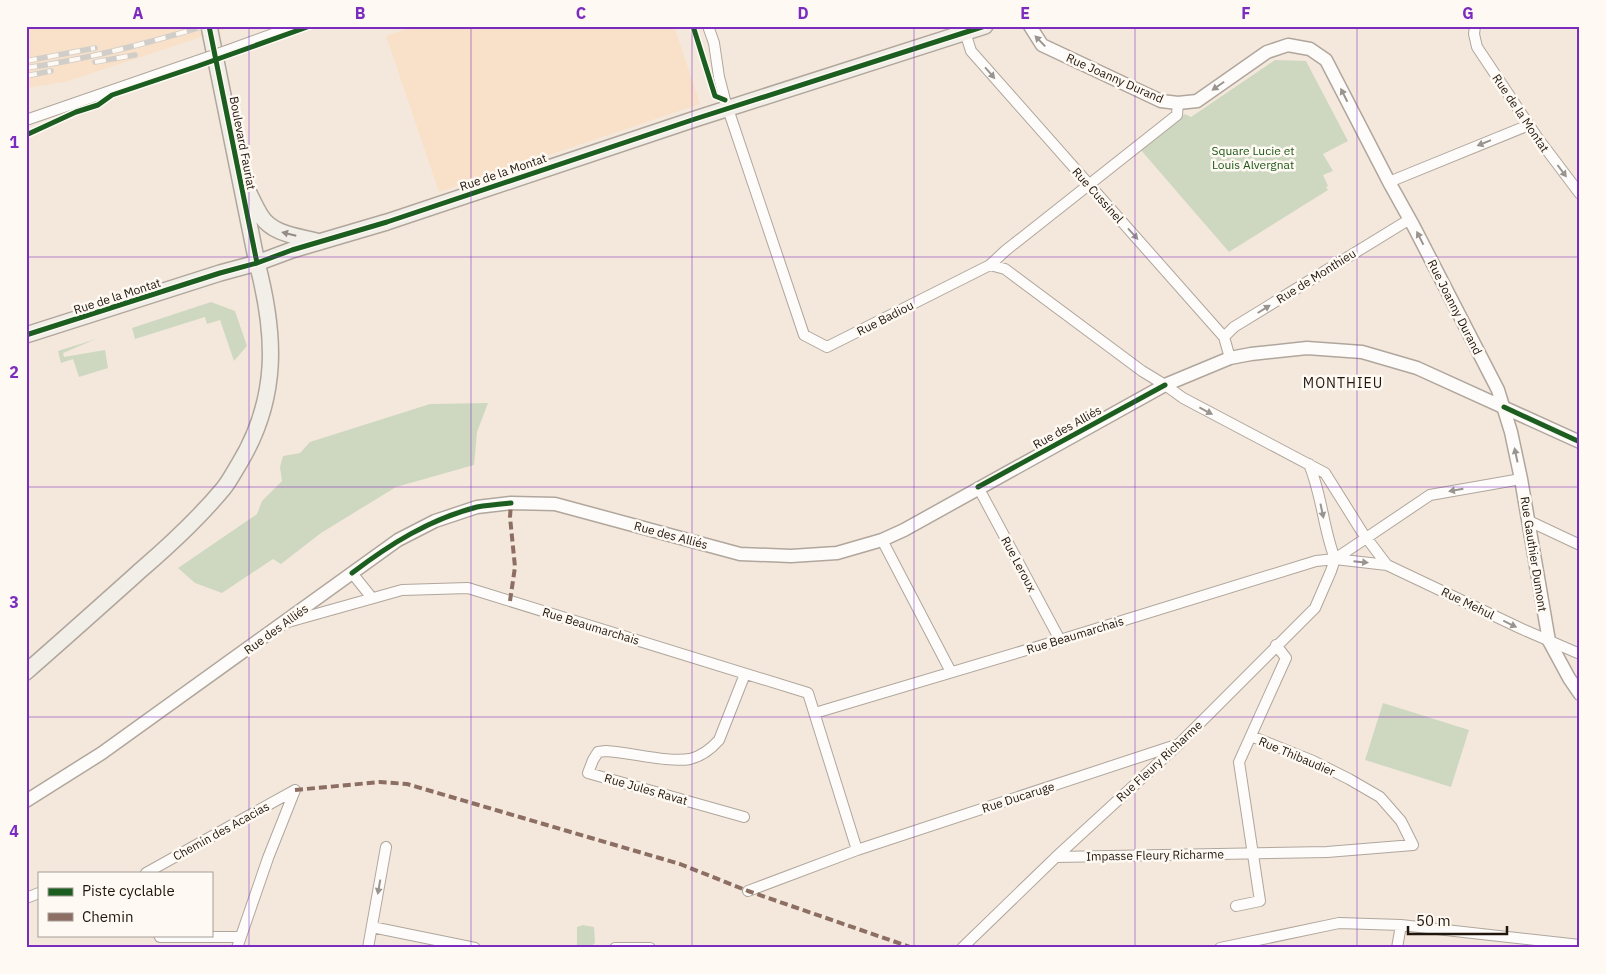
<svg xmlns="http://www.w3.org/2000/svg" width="1606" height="974" font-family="'IBM Plex Sans',sans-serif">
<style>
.built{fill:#f8e1c8}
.green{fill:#ced8c1}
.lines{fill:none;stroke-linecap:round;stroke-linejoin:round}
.minor-casing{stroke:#b0a69c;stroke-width:12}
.tertiary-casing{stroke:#b0a69c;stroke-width:15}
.secondary-casing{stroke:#b0a69c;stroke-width:18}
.minor{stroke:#fdfcfa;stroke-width:10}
.tertiary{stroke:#fdfcfa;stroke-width:12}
.secondary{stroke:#f2eee8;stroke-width:15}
.rail-casing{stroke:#d1ceca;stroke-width:5.5}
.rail{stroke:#fef9f3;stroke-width:4;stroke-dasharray:11;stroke-linecap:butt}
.minor-bridge-casing{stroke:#b0a69c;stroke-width:12;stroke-linecap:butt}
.minor-bridge{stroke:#fdfcfa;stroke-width:10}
.quiet{stroke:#8d6e63;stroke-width:4;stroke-dasharray:8 4;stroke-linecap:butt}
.cycleway-casing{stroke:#fef9f3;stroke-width:8}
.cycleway{stroke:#1b5e20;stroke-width:5}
.oneway{fill:#9a948f}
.oneway2{fill:#948d85}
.grid{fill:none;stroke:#7b2cbf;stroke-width:1;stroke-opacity:0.55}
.labels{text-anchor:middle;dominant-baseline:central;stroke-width:5;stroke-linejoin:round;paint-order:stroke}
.street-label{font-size:12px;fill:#20160c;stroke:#fef9f3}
.park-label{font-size:12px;fill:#1b5816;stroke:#fef9f3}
.neighbourhood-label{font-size:14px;letter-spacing:1px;fill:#20160c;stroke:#fef9f3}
.neatline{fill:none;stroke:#7b2cbf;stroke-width:2}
.grid-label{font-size:16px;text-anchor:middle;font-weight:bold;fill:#7b2cbf}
</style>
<rect width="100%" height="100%" fill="#f4e8dc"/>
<path class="built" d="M26,26h209l-170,56 -39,6z
M414,26h260l26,78 -261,88 -53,-156z"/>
<path class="green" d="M1275,60l31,1 42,80 -25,13 10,17 -10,4 5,11 -2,1 2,3 -99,62 -89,-103 45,-35 6,3z
M211,302l24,9 12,35 -13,15 -14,-41 -13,4 -2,-7 -70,22 -3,-11z
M96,339l-33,14 1,4 41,-7 3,18 -29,9 -6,-18 -12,4 -3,-12z
M488,403l-11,29 -3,33 -78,22 -75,46 -40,31 -8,-5 -51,34 -27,-10 -17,-15 79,-54 5,-13 20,-20 -2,-14 3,-11 17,-3 10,-11 120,-38z
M1383,703l86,27 -18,57 -86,-27z
M583,925l11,2 1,16c-6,5 -11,7 -18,3v-19z"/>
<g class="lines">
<g class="minor-casing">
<path id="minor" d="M708,26l6,17 5,34 6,23 79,235 23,12 163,-82 15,-14 172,-136 1,-12
M1475,26l-1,8 3,13 60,90 43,57
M965,32l6,19 253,286 6,21
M229,50l66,-24
M26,120l171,-59
M1389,182l140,-57
M990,265l15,4 137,102 23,14 18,13 142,75 37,59 25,33
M1224,337l10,-10 176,-108
M1309,464c13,31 14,64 26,95
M978,487l82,153
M1529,521l51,24
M882,540l69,132
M1335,559l95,-64 91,-16
M352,573l20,25
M288,622l114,-32 66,-2 340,105 49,157 322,-106
M815,713l245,-73 256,-79 19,-2 52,6 135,64 58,25
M744,817l-156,-44 5,-13 5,-8 8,-1c23,1 63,12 84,8 12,-3 21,-10 29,-19l26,-66
M1056,857l271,-5 86,-7 -12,-24 -21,-24 -31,-18 -36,-18 -62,-25
M146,873l149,-83
M748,891l109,-41
M26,898l13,-5
M1236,906l24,-5 -21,-139 47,-104 -10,-13
M372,927l103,21
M159,935l1,2h80
M237,948l31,-90 27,-68
M368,948l18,-101
M615,948h35
M962,948l94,-91 123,-113 136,-136 16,-37 4,-12
M1220,948l119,-25 62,2 179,20
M1397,948l4,-23"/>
</g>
<g class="tertiary-casing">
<path id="tertiary" d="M1030,26l12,19 119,56 17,2 19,-2 70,-49 21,-7 22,4 16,11 63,122 25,45 84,163 13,42 10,47 28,162 20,37 11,16
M26,801l76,-48 296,-213 37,-19 42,-14 34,-4 44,1 185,50 51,2 46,-3 45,-13 22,-10 261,-145 65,-27 21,-4 56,-6 55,4 55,16 163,74"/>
</g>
<g class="secondary-casing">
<path id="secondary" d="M248,191c4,8 8,17 13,25 12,19 38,20 59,26
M26,335l194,-62 37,-10 35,-13 95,-28 308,-103 290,-93
M26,672c39,-34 78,-69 116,-103 29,-25 56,-50 81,-80 6,-7 11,-17 16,-25 40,-66 37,-129 18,-201l-48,-237"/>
</g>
<use href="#minor" class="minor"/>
<use href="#tertiary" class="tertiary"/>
<use href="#secondary" class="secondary"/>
<g class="rail-casing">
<path id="rail" d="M26,61l69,-13
M95,62l40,-7
M26,68c61,-9 120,-24 178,-42
M26,76l25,-5"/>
</g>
<use href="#rail" class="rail"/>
<g class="minor-bridge-casing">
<path id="minor-bridge" d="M197,61l32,-11"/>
</g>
<use href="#minor-bridge" class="minor-bridge"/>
<path class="quiet" d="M510,601l5,-34 -5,-50 1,-14
M295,790l85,-8 27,2 273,80 68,27 165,57"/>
<g class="cycleway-casing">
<path id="cycleway" d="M209,26l48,237
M693,26l22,70 10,4
M26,135l50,-23 22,-7 14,-10 86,-29 112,-40
M26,335l194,-62 37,-10 35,-13 95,-28 308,-103 290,-93
M1504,407l76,35
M978,487l187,-102
M352,573c38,-29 78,-54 125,-66 11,-2 23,-3 34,-4"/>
</g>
<use href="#cycleway" class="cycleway"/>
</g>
<defs><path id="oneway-solid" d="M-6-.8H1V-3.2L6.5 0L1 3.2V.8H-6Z" transform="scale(1.25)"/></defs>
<g class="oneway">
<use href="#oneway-solid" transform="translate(1040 41) rotate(-134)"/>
<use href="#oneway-solid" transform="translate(990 73) rotate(49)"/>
<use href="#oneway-solid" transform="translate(1218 86) rotate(145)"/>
<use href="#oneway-solid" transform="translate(1344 95) rotate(-117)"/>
<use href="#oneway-solid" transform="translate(1484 143) rotate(158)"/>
<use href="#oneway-solid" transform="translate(1562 171) rotate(53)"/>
<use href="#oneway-solid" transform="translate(1133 234) rotate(48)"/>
<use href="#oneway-solid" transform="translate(1420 238) rotate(-117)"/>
<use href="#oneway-solid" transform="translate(1264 309) rotate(-32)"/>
<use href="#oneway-solid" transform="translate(1206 411) rotate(28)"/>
<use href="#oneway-solid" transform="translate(1516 455) rotate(-102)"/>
<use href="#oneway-solid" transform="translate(1456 490) rotate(170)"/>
<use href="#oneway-solid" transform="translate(1322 511) rotate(78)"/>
<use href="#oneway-solid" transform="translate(1361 562) rotate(6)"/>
<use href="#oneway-solid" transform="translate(1510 624) rotate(26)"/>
<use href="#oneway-solid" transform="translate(379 887) rotate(100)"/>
</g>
<use class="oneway2" href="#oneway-solid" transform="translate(289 234) rotate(-166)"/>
<path class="grid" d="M249,26v922M471,26v922M692,26v922M914,26v922M1135,26v922M1357,26v922M26,257h1554M26,487h1554M26,717h1554"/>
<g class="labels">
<g class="street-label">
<text transform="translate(1115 78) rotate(24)">Rue Joanny Durand</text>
<text transform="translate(1521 113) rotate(56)">Rue de la Montat</text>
<text transform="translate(243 143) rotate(79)">Boulevard Fauriat</text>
<text transform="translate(503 172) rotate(-19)">Rue de la Montat</text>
<text transform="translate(1098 195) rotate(48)">Rue Cussinel</text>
<text transform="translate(1316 276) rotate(-32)">Rue de Monthieu</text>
<text transform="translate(117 296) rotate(-18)">Rue de la Montat</text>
<text transform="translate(1455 307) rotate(63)">Rue Joanny Durand</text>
<text transform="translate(885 318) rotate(-27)">Rue Badiou</text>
<text transform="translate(1067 427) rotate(-29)">Rue des Alliés</text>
<text transform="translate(671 535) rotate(15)">Rue des Alliés</text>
<text transform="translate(1534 554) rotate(81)">Rue Gauthier Dumont</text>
<text transform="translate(1019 564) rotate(62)">Rue Leroux</text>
<text transform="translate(1468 603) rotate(26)">Rue Mehul</text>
<text transform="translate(591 626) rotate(17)">Rue Beaumarchais</text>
<text transform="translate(276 629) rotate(-36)">Rue des Alliés</text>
<text transform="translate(1075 635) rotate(-17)">Rue Beaumarchais</text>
<text transform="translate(1297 756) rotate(23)">Rue Thibaudier</text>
<text transform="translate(1159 761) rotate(-43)">Rue Fleury Richarme</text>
<text transform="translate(646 789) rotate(16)">Rue Jules Ravat</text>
<text transform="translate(1018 797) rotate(-18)">Rue Ducaruge</text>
<text transform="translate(221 831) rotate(-29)">Chemin des Acacias</text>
<text transform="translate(1155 855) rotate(-1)">Impasse Fleury Richarme</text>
</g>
<g class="park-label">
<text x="1253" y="150">Square Lucie et<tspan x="1253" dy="14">Louis Alvergnat</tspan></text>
</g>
<g class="neighbourhood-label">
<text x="1343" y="383">MONTHIEU</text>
</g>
</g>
<rect width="1606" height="974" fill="none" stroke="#fef9f3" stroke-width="55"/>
<rect x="38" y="872" width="175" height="65" fill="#fef9f3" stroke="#a59e97"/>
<rect x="48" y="888" width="25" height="8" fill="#1b5e20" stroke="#a59e97"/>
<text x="82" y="896" font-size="15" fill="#20160c">Piste cyclable</text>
<rect x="48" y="913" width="25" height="8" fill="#8d6e63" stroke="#a59e97"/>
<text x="82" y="922" font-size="15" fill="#20160c">Chemin</text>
<path d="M1408 926v8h99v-8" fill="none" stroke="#20160c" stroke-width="2.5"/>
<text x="1416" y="926" font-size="15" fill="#20160c" stroke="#fef9f3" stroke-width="4" paint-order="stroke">50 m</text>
<rect x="28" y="28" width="1550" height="918" class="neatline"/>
<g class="grid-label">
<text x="138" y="19">A</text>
<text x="360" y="19">B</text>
<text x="581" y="19">C</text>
<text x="803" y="19">D</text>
<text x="1025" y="19">E</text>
<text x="1246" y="19">F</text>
<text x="1468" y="19">G</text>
<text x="14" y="148">1</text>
<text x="14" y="378">2</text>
<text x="14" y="608">3</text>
<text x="14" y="837">4</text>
</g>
</svg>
